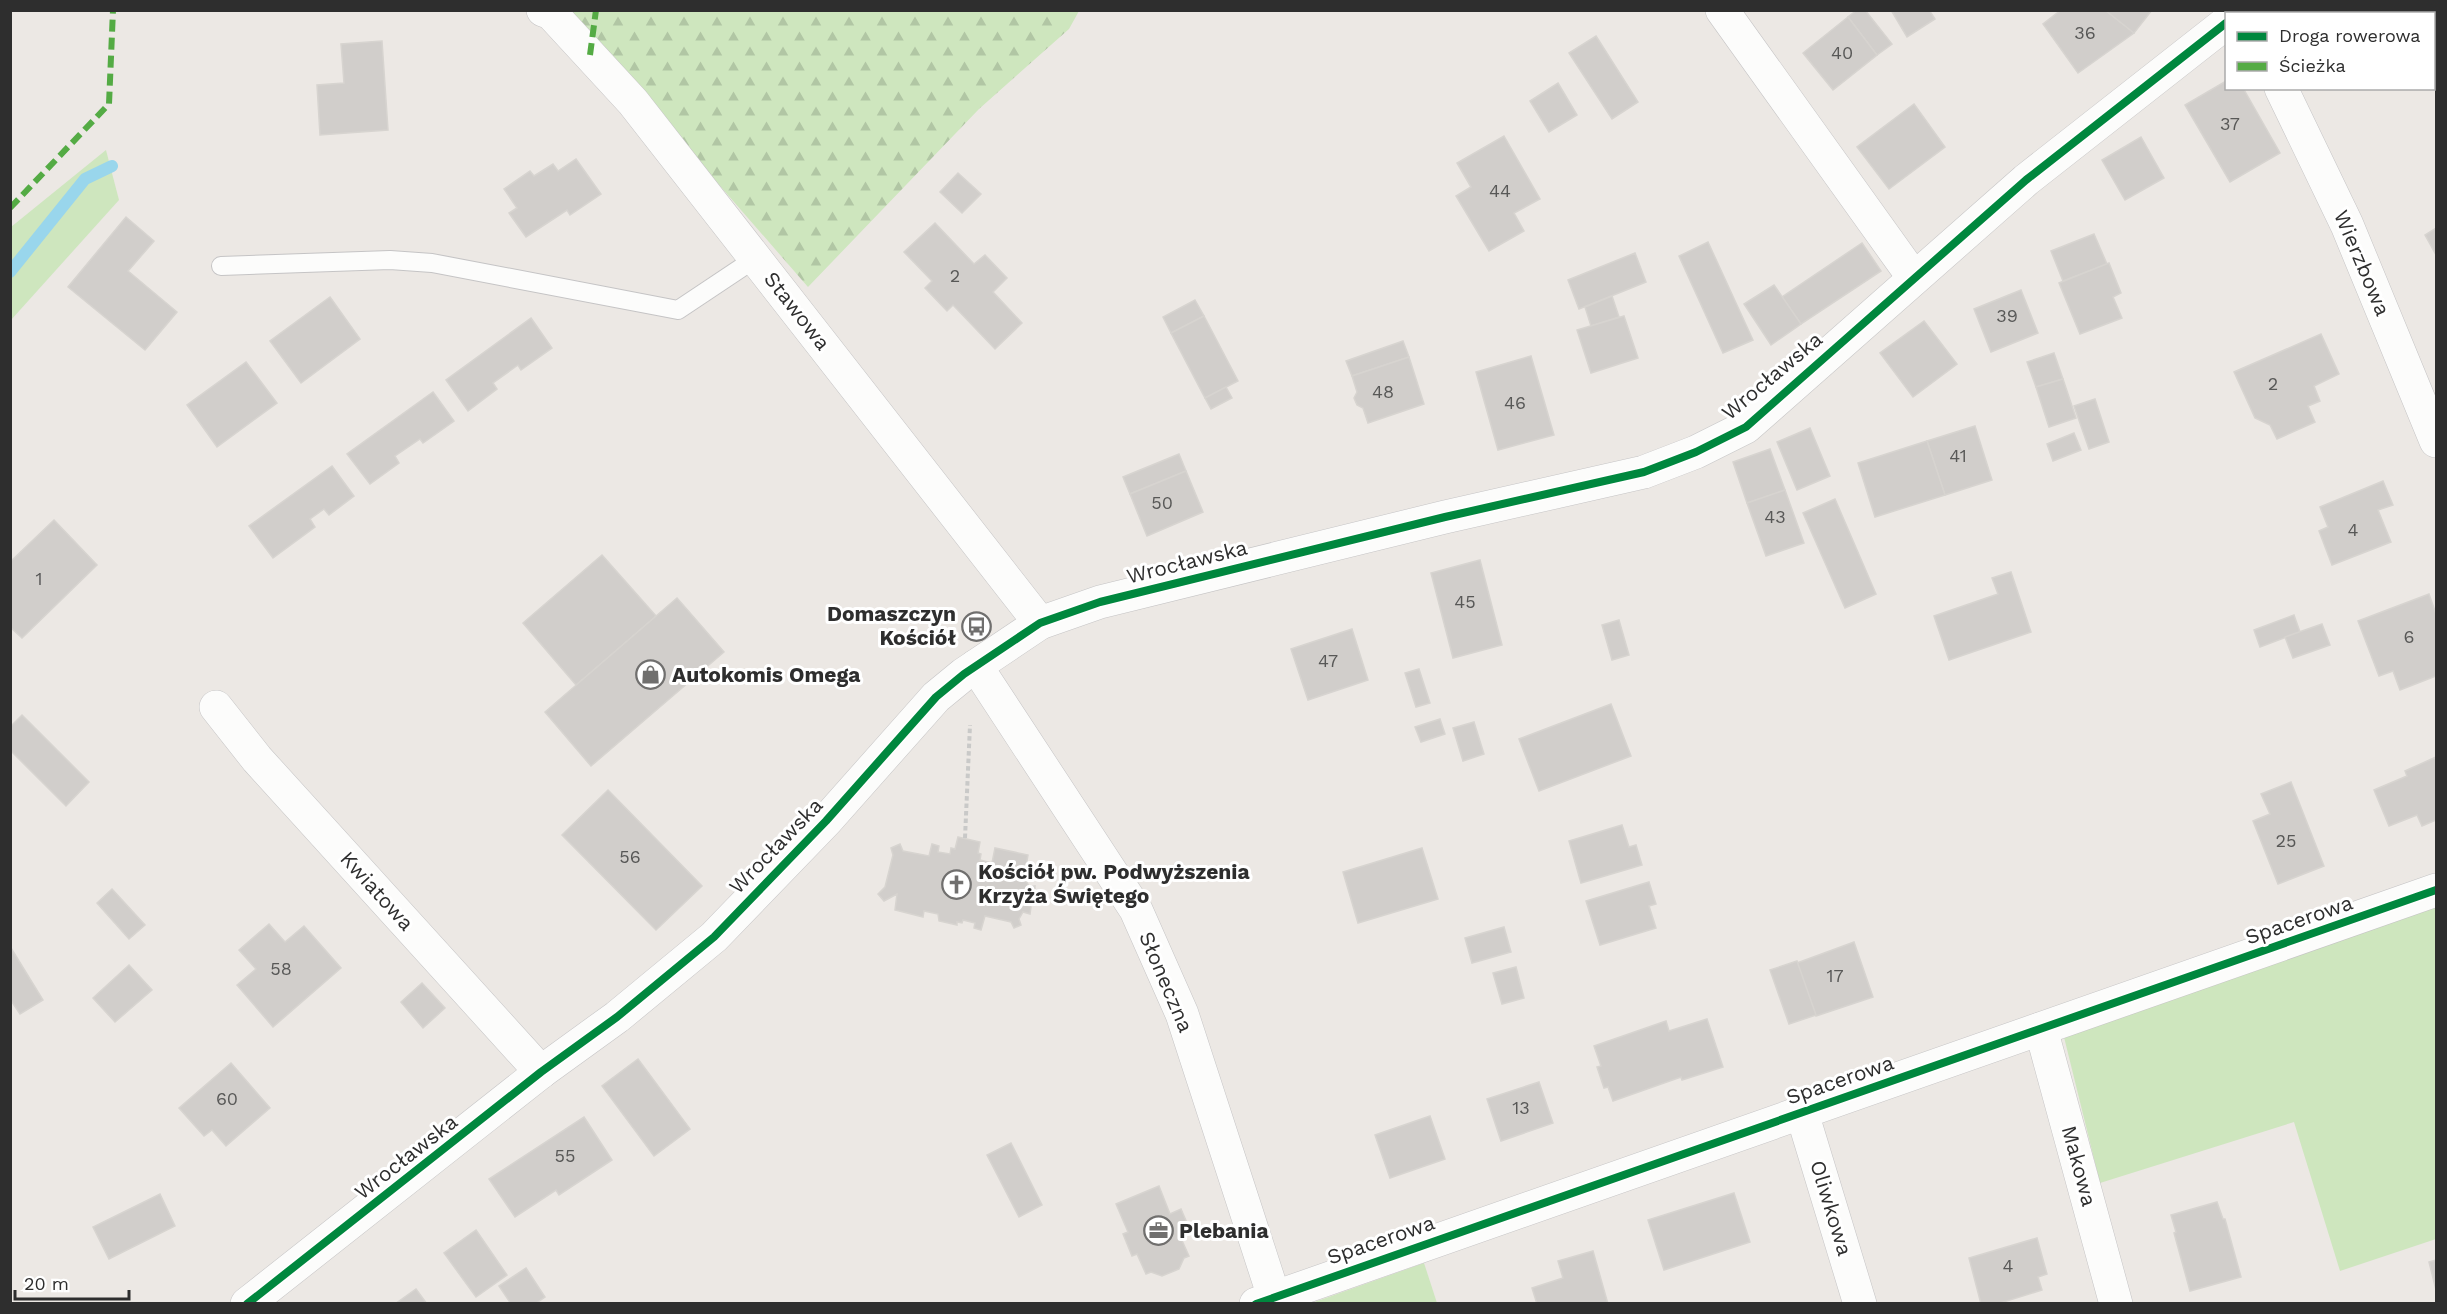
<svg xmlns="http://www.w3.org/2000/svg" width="2447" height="1314" font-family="'Work Sans',sans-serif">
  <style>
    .grass { fill: #cee6be }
    .forest { fill: url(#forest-firs) }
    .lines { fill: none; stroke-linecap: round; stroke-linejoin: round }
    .stream { stroke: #99d6ec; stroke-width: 12 }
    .building { fill: #d1cecb; stroke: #d7d4d0; stroke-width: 1.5 }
    .service-casing { stroke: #c5c4c5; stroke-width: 20 }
    .minor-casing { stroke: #c5c4c5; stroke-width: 34 }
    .path { stroke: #c9c9c8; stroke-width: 4; stroke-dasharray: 4.5 3; stroke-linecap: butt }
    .service { stroke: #fcfcfb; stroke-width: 18 }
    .minor { stroke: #fcfcfb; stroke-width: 33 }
    .quiet { stroke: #54ab44; stroke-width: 6; stroke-dasharray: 12 6; stroke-linecap: butt }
    .cycleway-casing { stroke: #fff; stroke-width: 11 }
    .cycleway { stroke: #00873e; stroke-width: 8 }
    .labels { text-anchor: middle; stroke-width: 6; stroke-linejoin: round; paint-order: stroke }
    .number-label { font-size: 18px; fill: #585857 }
    .street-label { font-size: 21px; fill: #2e2e2e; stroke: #fff }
    .poi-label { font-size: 21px; font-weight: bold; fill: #2e2e2e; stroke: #fff; text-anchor: start }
  </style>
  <defs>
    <pattern id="forest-firs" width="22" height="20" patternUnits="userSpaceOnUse" patternTransform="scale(1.5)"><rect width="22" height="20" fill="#cee6be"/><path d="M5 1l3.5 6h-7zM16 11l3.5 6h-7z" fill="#b1c6a4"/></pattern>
  </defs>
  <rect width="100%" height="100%" fill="#ece8e4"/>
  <g class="grass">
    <polygon points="106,150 119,200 11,320 11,227"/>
    <polygon points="2436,902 2436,1239 2340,1271 2294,1122 2100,1183 2063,1033"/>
    <polygon points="1424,1263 1437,1303 1309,1304"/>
  </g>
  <polygon class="forest" points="568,11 1079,11 1069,29 979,109 808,287"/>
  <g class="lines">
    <polyline class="stream" points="10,272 85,179 112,166"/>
  </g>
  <g class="building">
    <polygon points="1857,10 1865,10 1892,44 1877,55 1848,17"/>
    <polygon points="1891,10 1929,10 1935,19 1907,37"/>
    <polygon points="2061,10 2105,10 2134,33 2078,73 2043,24"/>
    <polygon points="2105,10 2152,10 2134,33"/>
    <polygon points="2375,10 2436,10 2436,32 2434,34 2434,14 2371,14"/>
    <polygon points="1848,17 1877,55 1833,90 1803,53"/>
    <polygon points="1596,36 1638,102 1612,119 1569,53"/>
    <polygon points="382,41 388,130 320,135 317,85 344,83 341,44"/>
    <polygon points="2226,81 2226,88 2243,88 2280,153 2230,182 2185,105"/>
    <polygon points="1558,83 1577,115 1549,132 1530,101"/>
    <polygon points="1914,104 1945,147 1889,189 1857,147"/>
    <polygon points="1504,136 1540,199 1514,213 1524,231 1489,251 1456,196 1471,187 1457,163"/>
    <polygon points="2141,137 2164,178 2125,200 2102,160"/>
    <polygon points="576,159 601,194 570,215 567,210 526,237 509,213 517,208 504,189 530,171 534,176 553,164 558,171"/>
    <polygon points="958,173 981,194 962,213 940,192"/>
    <polygon points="126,217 154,241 128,271 177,312 145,350 68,287"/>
    <polygon points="935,223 974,264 985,255 1007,278 993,292 1022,323 995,349 953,305 947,311 925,288 932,281 904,252"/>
    <polygon points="2436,228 2436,255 2425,235"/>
    <polygon points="2094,234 2107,264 2063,281 2051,251"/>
    <polygon points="1708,242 1753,340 1723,353 1679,256"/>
    <polygon points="1862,243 1881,271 1801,324 1782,297"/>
    <polygon points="1635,253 1646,282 1579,309 1568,280"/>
    <polygon points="2109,263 2121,293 2113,297 2122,318 2080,334 2059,283"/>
    <polygon points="1774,285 1801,324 1771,345 1744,304"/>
    <polygon points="2021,290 2038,333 1991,352 1974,309"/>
    <polygon points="1612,296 1619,317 1591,326 1585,307"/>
    <polygon points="330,297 360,339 301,383 270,341"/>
    <polygon points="1195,300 1204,316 1171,333 1163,317"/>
    <polygon points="1204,316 1238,381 1205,398 1171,333"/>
    <polygon points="1624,316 1638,358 1591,373 1577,330"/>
    <polygon points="531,318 552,348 521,370 518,365 493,383 497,389 468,411 446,380"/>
    <polygon points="1924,321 1957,364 1913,397 1880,353"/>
    <polygon points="2321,334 2339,374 2314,386 2320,401 2308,406 2315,422 2277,439 2270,425 2255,418 2234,372"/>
    <polygon points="1403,341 1409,357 1352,376 1346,361"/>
    <polygon points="2054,353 2063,379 2036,387 2027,362"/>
    <polygon points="1531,356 1554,435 1498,450 1476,372"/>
    <polygon points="1409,357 1424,404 1368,423 1363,408 1357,405 1354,398 1357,392 1352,376"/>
    <polygon points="246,362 277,403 217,447 187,405"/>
    <polygon points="2063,379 2076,418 2049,427 2036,387"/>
    <polygon points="1226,387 1232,398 1211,409 1205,398"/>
    <polygon points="433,392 454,421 423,443 420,439 395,456 399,463 370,484 347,454"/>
    <polygon points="2095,399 2109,442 2089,449 2074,406"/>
    <polygon points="1975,426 1992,480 1945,495 1927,441"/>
    <polygon points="1810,428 1830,476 1797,490 1777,442"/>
    <polygon points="2074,433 2081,450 2053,461 2047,444"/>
    <polygon points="1927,441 1945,495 1875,517 1858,463"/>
    <polygon points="1770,449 1785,490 1747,503 1733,462"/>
    <polygon points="1179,454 1186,471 1130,494 1123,477"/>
    <polygon points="332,466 354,496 329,515 324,509 310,519 315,527 273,558 249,526"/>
    <polygon points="1186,471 1203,512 1147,536 1130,494"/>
    <polygon points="2383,481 2393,505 2378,510 2391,542 2332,565 2319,531 2328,527 2320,507"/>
    <polygon points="1785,490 1804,543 1766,556 1747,503"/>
    <polygon points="1835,499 1876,594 1845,608 1803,513"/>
    <polygon points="54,520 97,565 22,638 10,627 10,562"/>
    <polygon points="602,555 656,616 576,685 523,623"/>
    <polygon points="1480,560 1502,645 1453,658 1431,573"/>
    <polygon points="2011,572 2031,632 1949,660 1934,616 1998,594 1992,578"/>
    <polygon points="2429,594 2436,614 2436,676 2400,690 2393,671 2379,676 2358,621"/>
    <polygon points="677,598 724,652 591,766 545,712"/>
    <polygon points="2294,615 2300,632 2260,647 2254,630"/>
    <polygon points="1619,620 1629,655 1612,660 1602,625"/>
    <polygon points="2322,624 2330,645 2293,658 2285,637"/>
    <polygon points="1352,629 1368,680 1308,700 1291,649"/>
    <polygon points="1419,669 1430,703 1416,707 1405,673"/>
    <polygon points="1611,704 1631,756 1539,791 1519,739"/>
    <polygon points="22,715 89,782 66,806 10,750 10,727"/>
    <polygon points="1440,719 1445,734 1421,742 1415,727"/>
    <polygon points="1474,722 1484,754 1463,761 1453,728"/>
    <polygon points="2436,757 2436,820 2422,826 2417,815 2389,826 2374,790 2407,776 2405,771"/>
    <polygon points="2291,782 2324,866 2278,884 2253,821 2270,814 2261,794"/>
    <polygon points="608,790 702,886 656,930 562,835"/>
    <polygon points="1622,825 1629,847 1636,845 1642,865 1581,883 1569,841"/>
    <polygon points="958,837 980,842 978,853 981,854 980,860 992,863 995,848 1028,855 1025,872 1030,872 1031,879 1027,882 1029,887 1035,886 1035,894 1028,896 1027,905 1031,907 1030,914 1023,912 1019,919 1021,925 1014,928 1011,922 985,916 981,930 974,928 975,923 963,920 962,923 957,922 957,925 939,921 938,914 924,911 923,917 895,910 897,894 884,901 878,894 885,887 893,855 891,848 900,844 903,851 929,856 932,844 939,846 938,852 950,854 951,848 955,849"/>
    <polygon points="1422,848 1438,899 1358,923 1343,872"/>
    <polygon points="1649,882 1656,904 1649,906 1656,928 1600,945 1586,901"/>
    <polygon points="112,889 145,925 129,939 97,903"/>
    <polygon points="269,924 285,942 304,926 341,968 273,1027 237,985 256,969 239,950"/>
    <polygon points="1504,927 1511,952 1472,963 1465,938"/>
    <polygon points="1854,942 1873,997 1816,1016 1797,963"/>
    <polygon points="11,948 43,1000 20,1014 10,999"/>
    <polygon points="1797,961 1816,1015 1789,1024 1770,970"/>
    <polygon points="129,965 152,990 115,1022 93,998"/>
    <polygon points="1516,967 1524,998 1502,1004 1493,973"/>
    <polygon points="422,983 445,1008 423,1028 401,1002"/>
    <polygon points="1707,1019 1723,1067 1682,1080 1681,1077 1613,1101 1608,1087 1604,1088 1597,1067 1601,1066 1594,1046 1666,1021 1669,1031"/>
    <polygon points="638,1059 690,1129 654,1156 602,1086"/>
    <polygon points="231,1063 270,1108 226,1146 212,1130 204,1136 179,1108"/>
    <polygon points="1539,1082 1553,1123 1501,1141 1487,1099"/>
    <polygon points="1430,1116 1445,1159 1390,1178 1375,1135"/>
    <polygon points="584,1117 612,1160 559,1195 556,1190 515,1217 489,1179"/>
    <polygon points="1011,1143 1042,1205 1019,1217 987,1155"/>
    <polygon points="1159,1186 1170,1214 1181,1209 1190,1230 1180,1236 1189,1256 1184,1258 1179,1269 1162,1276 1151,1272 1146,1274 1137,1254 1132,1256 1123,1234 1128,1232 1116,1204"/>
    <polygon points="1734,1193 1750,1242 1664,1270 1648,1220"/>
    <polygon points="160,1194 175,1226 109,1259 93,1227"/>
    <polygon points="2217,1202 2223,1219 2225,1219 2241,1277 2190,1291 2174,1233 2176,1232 2171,1215"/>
    <polygon points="476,1230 507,1275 476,1297 444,1253"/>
    <polygon points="2037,1238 2047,1274 2038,1277 2042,1290 1997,1304 1981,1304 1969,1258"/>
    <polygon points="1593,1251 1608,1304 1537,1304 1532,1288 1563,1278 1558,1261"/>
    <polygon points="2436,1260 2436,1290 2429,1262"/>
    <polygon points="526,1268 545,1297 535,1304 511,1304 499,1286"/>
    <polygon points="416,1289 427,1304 395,1304"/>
  </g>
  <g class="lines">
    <defs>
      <polyline id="service" points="221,266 390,260 432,263 678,310 756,258"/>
      <g id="minor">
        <polyline points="543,10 551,13 633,102 1040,623"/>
        <polyline points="1722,10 1914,278"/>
        <polyline points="2281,88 2347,225 2436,441"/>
        <polyline points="976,666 1136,910 1182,1014 1274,1297"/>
        <polyline points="216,707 257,759 541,1072"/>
        <polyline points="2041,1029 2116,1304"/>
        <polyline points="1802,1113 1860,1304"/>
        <polyline points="247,1304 541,1072 617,1017 714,937 826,821 936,697 964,674 1040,623 1100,602 1445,517 1644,472 1696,452 1746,427 2026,180 2226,23"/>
        <polyline points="1256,1304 2436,890"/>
      </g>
    </defs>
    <use href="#service" class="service-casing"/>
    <use href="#minor" class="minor-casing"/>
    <g class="path">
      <polyline points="2275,14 2278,10"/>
      <polyline points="965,838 970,725"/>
    </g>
    <use href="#service" class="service"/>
    <use href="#minor" class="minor"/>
    <g class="quiet">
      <polyline points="590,55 596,10"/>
      <polyline points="10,208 109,104 113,10"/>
    </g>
    <defs>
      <g id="cycleway">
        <polyline points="247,1304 541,1072 617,1017 714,937 826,821 936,697 964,674 1040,623 1100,602 1445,517 1644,472 1696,452 1746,427 2026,180 2226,23"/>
        <polyline points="1256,1304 2436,890"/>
      </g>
    </defs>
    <use href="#cycleway" class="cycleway-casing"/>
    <use href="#cycleway" class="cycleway"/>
  </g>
  <defs>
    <symbol id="bus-ring" viewBox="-11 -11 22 22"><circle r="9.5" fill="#fff" stroke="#706f6e" stroke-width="1.5"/><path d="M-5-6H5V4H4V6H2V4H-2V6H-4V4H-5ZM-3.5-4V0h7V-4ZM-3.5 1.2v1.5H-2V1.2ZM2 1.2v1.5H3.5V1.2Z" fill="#706f6e"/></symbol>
    <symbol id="shop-ring" viewBox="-11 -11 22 22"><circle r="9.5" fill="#fff" stroke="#706f6e" stroke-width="1.5"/><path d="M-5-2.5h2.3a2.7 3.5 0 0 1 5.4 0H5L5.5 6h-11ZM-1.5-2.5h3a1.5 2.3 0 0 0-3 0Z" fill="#706f6e"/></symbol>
    <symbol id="church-ring" viewBox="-11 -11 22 22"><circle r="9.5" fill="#fff" stroke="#706f6e" stroke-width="1.5"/><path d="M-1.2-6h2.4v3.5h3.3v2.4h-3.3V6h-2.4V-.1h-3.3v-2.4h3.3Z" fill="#706f6e"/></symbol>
    <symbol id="office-ring" viewBox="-11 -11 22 22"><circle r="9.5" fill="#fff" stroke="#706f6e" stroke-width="1.5"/><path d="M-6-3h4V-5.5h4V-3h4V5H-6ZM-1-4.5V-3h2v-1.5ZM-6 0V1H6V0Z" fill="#706f6e"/></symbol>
  </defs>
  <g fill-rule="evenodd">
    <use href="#bus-ring" x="960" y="610" width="33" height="33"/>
    <use href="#shop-ring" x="634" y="658" width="33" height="33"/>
    <use href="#church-ring" x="940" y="868" width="33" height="33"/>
    <use href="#office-ring" x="1142" y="1214" width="33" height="33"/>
  </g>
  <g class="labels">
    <g class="number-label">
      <text x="2085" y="39">36</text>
      <text x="1842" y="59">40</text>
      <text x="2230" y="130">37</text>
      <text x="1500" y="197">44</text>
      <text x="955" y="282">2</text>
      <text x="2007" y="322">39</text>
      <text x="2273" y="390">2</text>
      <text x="1383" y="398">48</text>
      <text x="1515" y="409">46</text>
      <text x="1958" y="462">41</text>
      <text x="1162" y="509">50</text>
      <text x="1775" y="523">43</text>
      <text x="2353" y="536">4</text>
      <text x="39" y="585">1</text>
      <text x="1465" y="608">45</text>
      <text x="2409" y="643">6</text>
      <text x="1328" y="667">47</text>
      <text x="2286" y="847">25</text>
      <text x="630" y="863">56</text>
      <text x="281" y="975">58</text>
      <text x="1835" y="982">17</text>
      <text x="227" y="1105">60</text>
      <text x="1521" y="1114">13</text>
      <text x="565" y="1162">55</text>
      <text x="2008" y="1272">4</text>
    </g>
    <g class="street-label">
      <text transform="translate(2362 263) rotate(67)" y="7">Wierzbowa</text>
      <text transform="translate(797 311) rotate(52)" y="7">Stawowa</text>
      <text transform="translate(1772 376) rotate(-40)" y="7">Wrocławska</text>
      <text transform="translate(1187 562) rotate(-14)" y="7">Wrocławska</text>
      <text transform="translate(776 846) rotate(-46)" y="7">Wrocławska</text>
      <text transform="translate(377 891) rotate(48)" y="7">Kwiatowa</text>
      <text transform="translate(2299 920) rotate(-19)" y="7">Spacerowa</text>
      <text transform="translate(1166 982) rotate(67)" y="7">Słoneczna</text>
      <text transform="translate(1840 1080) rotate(-19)" y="7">Spacerowa</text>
      <text transform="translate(406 1157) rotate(-38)" y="7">Wrocławska</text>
      <text transform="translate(2079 1166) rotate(75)" y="7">Makowa</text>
      <text transform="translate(1831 1208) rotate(73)" y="7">Oliwkowa</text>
      <text transform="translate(1381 1240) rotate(-19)" y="7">Spacerowa</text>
    </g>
    <g class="poi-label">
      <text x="956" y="621" text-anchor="end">Domaszczyn<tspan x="956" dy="24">Kościół</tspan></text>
      <text x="672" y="682">Autokomis Omega</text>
      <text x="978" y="879">Kościół pw. Podwyższenia<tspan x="978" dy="24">Krzyża Świętego</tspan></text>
      <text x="1179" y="1238">Plebania</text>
    </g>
  </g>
  <rect width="2447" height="1314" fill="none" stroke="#2e2e2e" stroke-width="24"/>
  <rect x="2225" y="12" width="210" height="78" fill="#ffffff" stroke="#ababab" stroke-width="1.5"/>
  <rect x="2237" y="32" width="30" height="9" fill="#00873e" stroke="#ababab" stroke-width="1.5"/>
  <text x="2279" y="42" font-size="18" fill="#2e2e2e">Droga rowerowa</text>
  <rect x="2237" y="62" width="30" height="9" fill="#54ab44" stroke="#ababab" stroke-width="1.5"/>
  <text x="2279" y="72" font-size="18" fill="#2e2e2e">Ścieżka</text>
  <path d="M15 1290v9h114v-9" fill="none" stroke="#2e2e2e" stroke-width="3"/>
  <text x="24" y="1290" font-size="18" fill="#2e2e2e" stroke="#ffffff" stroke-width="4.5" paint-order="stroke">20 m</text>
</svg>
